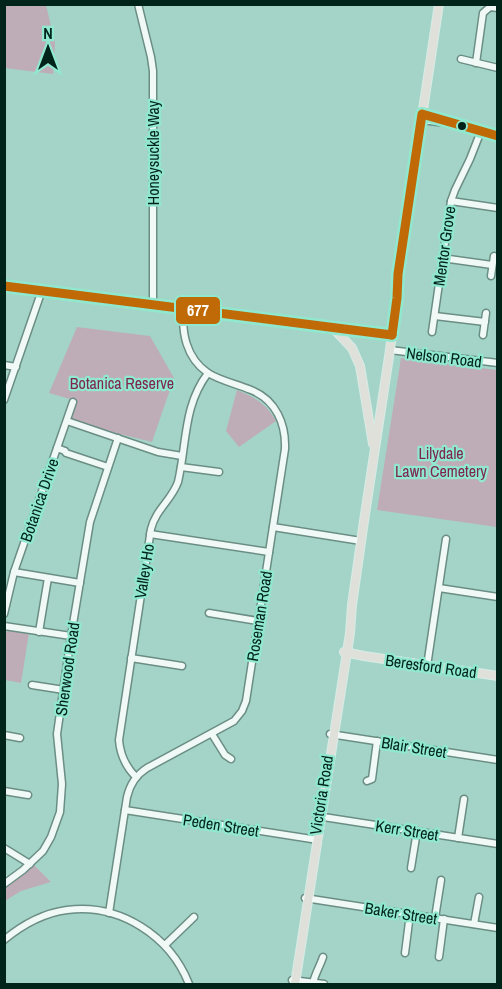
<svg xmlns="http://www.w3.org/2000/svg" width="502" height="989" font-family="'Archivo Narrow',sans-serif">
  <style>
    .green { fill: #beadb6 }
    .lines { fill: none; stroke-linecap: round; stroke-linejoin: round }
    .minor-casing { stroke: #6b8e84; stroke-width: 9 }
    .major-casing { stroke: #d6ece6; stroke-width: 10 }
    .minor { stroke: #f1f9f7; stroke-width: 6 }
    .major { stroke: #dfe0da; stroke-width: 8 }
    .bus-1-casing { stroke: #90e8cf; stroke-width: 14 }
    .bus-1 { stroke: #bf6a06; stroke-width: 9 }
    .bus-dot { fill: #00231a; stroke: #90e8cf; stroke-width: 2 }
    .labels { text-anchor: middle; stroke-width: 4.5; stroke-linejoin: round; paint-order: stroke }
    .street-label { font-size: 16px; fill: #00231a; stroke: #90e8cf }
    .park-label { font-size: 16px; fill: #7d2651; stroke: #90e8cf }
    .line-badge { stroke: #90e8cf; stroke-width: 2 }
    .badge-label { font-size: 16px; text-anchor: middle; font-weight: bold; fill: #fff }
  </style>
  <rect width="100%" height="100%" fill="#a4d4c7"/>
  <g class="green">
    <polygon points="5,4 46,5 55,43 53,74 5,68"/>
    <polygon points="77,327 150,336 174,378 152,442 71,422 77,401 49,393"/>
    <polygon points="401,358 497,370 497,527 377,510"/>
    <path d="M237 390C254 397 267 404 276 421L239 447 226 431Z"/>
    <polygon points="11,629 29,633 21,683 5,680 4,637 6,632"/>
    <polygon points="34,865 51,882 21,891 5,901 5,888"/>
  </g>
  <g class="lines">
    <defs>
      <g id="minor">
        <polyline points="138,4 151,57 153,71 153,304"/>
        <polyline points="461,59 498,68"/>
        <polyline points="476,63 483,13 490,7 498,8"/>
        <polyline points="422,114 435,116 444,120"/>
        <polyline points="421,120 463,125 498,136"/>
        <polyline points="451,201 498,208"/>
        <polyline points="442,258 492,265"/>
        <polyline points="491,276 494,256"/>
        <polyline points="435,316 485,322"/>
        <polyline points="432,332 451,201 455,190 470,159 481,131"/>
        <polyline points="483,335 486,313"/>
        <polyline points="390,350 498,363"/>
        <polyline points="4,365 16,367"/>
        <polyline points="4,400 42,290"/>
        <polyline points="67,421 158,452 182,456"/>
        <polyline points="57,448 65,451 66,453 108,467"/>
        <polyline points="181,467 219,472"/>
        <polyline points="273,527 361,541"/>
        <polyline points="150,534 269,552"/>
        <polyline points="14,572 80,583"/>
        <polyline points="439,588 498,597"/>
        <polyline points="209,613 258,621"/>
        <polyline points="4,614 14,572 73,402"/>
        <polyline points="4,626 71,636"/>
        <polyline points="39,632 48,578"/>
        <polyline points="131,658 182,666"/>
        <polyline points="427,666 446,539"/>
        <polyline points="32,685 64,690"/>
        <polyline points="212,734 225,755 231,759"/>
        <polyline points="330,734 498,760"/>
        <polyline points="4,735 20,738"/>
        <path d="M136 777C126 767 120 753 119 740L151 529C156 509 171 501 178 482 187 443 183 406 208 373"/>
        <polyline points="367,781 372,779 377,741"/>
        <polyline points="4,791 28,795"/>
        <polyline points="125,810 318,840"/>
        <polyline points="317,816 498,844"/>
        <polyline points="458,838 464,799"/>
        <polyline points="4,848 30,864"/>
        <polyline points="411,868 417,831"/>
        <polyline points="4,884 23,870 43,851 51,837 60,812 62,784 57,734 71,636 90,522 118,438"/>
        <polyline points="305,898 498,928"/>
        <path d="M109 913 127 797C130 784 136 775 147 768L234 721 242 711 246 701 285 449C286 424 276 400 251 390 237 384 221 381 208 373 186 358 181 332 184 307"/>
        <polyline points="435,918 441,880"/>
        <polyline points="474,924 479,897"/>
        <path d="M4 940C22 925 44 913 67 910 120 903 170 936 189 984"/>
        <polyline points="165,945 194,917"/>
        <polyline points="405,953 410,914"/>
        <polyline points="439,957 444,919"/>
        <polyline points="292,980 324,984"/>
        <path d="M313 983C315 974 320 966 323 957"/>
      </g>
      <g id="major">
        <polyline points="4,286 392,335"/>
        <polyline points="333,328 352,348 360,366 373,444"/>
        <polyline points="344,652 364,656 498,676"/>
        <polyline points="295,984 350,633 352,605 364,521 390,350 403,242 439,4"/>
      </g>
    </defs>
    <use href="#minor" class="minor-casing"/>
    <use href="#major" class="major-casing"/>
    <use href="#minor" class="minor"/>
    <use href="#major" class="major"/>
    <defs>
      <g id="bus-1">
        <polyline points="4,286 392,335"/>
        <polyline points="392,335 397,298 398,274 422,114 498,136"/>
      </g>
    </defs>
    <use href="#bus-1" class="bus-1-casing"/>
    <use href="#bus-1" class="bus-1"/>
  </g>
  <circle class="bus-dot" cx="462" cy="126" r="5"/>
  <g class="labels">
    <g class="street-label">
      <text transform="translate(153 153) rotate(-90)" y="6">Honeysuckle Way</text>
      <text transform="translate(444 246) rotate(-82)" y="6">Mentor Grove</text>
      <text transform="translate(444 357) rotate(7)" y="6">Nelson Road</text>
      <text transform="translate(39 500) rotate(-71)" y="6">Botanica Drive</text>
      <text transform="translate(144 571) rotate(-81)" y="6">Valley Ho</text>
      <text transform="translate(259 616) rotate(-81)" y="6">Roseman Road</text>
      <text transform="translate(431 666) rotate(8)" y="6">Beresford Road</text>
      <text transform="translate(67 669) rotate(-82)" y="6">Sherwood Road</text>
      <text transform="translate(414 747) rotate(9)" y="6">Blair Street</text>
      <text transform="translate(321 795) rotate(-81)" y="6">Victoria Road</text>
      <text transform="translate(221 825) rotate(9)" y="6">Peden Street</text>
      <text transform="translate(407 830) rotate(9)" y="6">Kerr Street</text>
      <text transform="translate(401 913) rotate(9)" y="6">Baker Street</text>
    </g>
    <g class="park-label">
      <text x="122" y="389">Botanica Reserve</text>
      <text x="441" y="459">Lilydale<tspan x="441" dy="18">Lawn Cemetery</tspan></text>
    </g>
  </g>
  <rect class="line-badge" x="175" y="296" width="46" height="29" rx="6" fill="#bf6a06"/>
  <g class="badge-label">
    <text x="198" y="316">677</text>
  </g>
  <rect width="502" height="989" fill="none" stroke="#00231a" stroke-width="12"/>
  <g transform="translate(48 48)" stroke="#90e8cf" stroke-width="4.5" paint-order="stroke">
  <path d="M0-4.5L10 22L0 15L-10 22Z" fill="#00231a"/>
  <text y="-9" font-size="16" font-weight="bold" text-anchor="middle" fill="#00231a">N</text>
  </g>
</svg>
